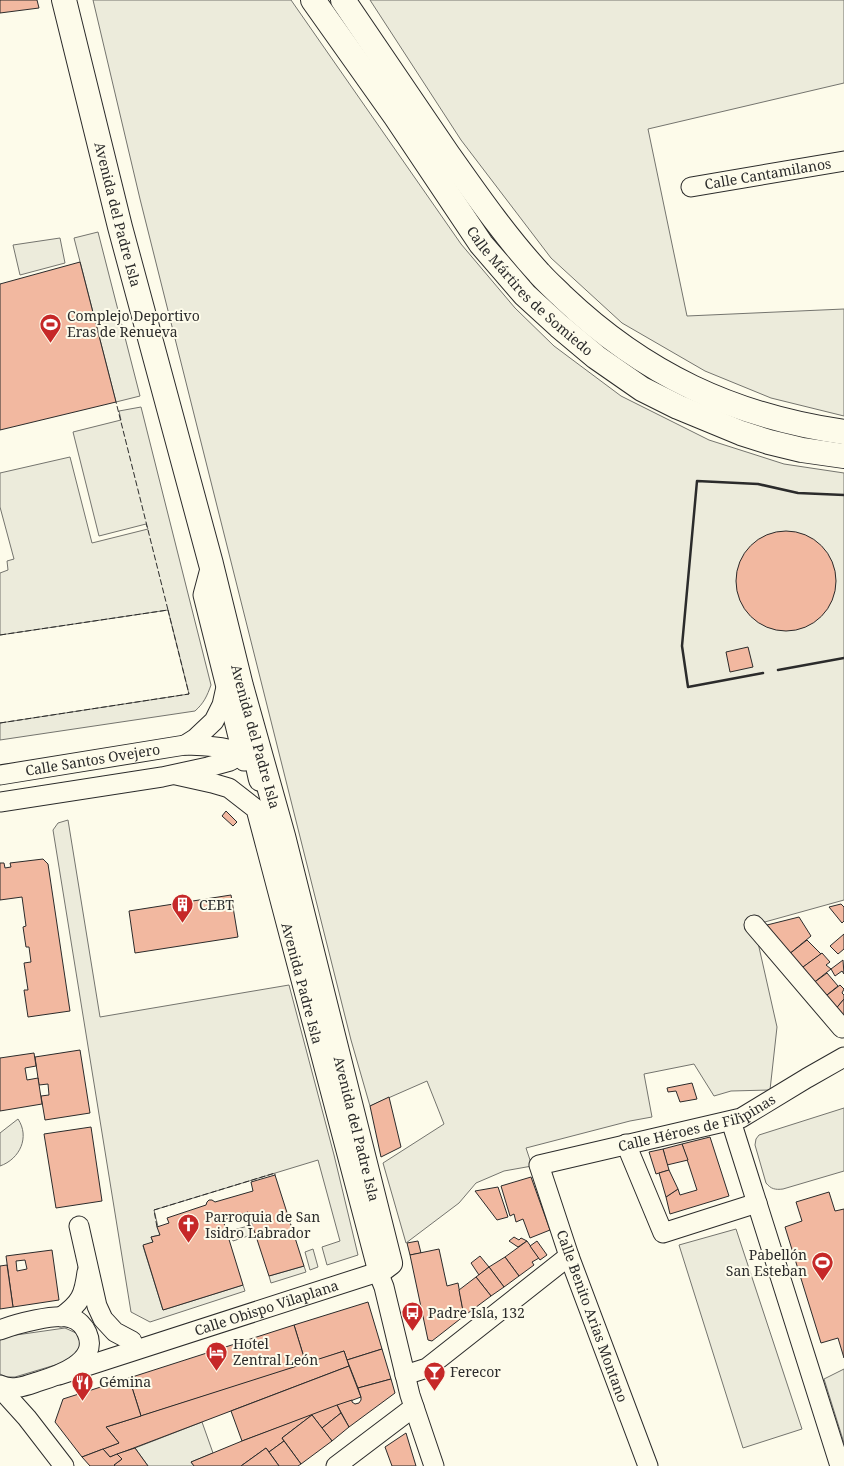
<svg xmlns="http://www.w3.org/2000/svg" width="844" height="1466" font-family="'Noto Serif',serif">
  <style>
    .green { fill: #ecebdb; stroke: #74746e }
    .building { fill: #f2b8a0; stroke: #2b2b2b; fill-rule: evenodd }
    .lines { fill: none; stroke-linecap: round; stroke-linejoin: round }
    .minor-casing { stroke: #2b2b2b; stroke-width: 21 }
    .major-casing { stroke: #2b2b2b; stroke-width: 26 }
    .minor { stroke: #fdfbea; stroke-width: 19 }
    .major { stroke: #fdfbea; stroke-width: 24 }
    .fence { stroke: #2b2b2b; stroke-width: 1; stroke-dasharray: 6 2.5; stroke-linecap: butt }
    .wall { stroke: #2b2b2b; stroke-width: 2.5 }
    .labels { text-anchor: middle; stroke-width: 4; stroke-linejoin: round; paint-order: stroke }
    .street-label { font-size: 14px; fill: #2b2b2b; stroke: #fdfbea }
    .poi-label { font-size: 14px; fill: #2b2b2b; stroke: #fdfbea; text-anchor: start }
  </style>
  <rect width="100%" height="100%" fill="#fdfbea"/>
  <g class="green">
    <polygon points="93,0 291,0 461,244 515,308 554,346 621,396 709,440 784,464 844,473 844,900 754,925 777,1027 770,1090 731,1091 714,1096 694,1064 644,1074 652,1117 630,1121 526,1148 532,1166 504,1171 476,1183 459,1203 406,1243 383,1163 444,1124 427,1081 370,1106 351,1040 140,199"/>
    <polygon points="370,0 844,0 844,83 648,129 687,316 844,309 844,416 771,398 705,371 622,323 551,258 461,140"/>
    <polygon points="98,232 140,396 116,402 74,238"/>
    <polygon points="60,238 65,263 20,275 13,245"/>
    <path d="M141 407 211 685C207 696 204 703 195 711L0 740V723L189 694 168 610 0 635V573L8 570 7 561 14 559 0 507V473L70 457 92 543 148 529 146 524 99 536 73 432 121 420 119 411Z"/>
    <polygon points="68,820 100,1017 289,985 334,1155 358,1255 327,1265 322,1247 340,1241 318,1160 154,1210 160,1235 151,1237 153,1242 143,1246 163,1310 243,1285 245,1291 150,1322 131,1312 53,830 58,823"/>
    <path d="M844 1108V1171L783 1189C775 1190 771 1189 766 1183L755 1145 756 1139 759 1135Z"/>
    <path d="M18 1119C30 1137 20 1159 0 1166V1133Z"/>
    <polygon points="248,1226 251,1235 233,1241 230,1231"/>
    <polygon points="736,1229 802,1429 743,1448 679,1245"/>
    <polygon points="313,1249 318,1267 310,1270 305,1252"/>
    <polygon points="304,1266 306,1272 271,1283 269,1276"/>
    <polygon points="65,1328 76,1333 82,1344 72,1360 15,1377 6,1377 0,1374 0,1340 9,1336"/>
    <polygon points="844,1369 844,1443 824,1379"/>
    <polygon points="202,1422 213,1453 191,1462 194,1466 148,1466 135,1448"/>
  </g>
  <g class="building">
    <polygon points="0,0 37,0 39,8 0,13"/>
    <polygon points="80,262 116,402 0,430 0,284"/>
    <circle cx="786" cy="581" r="50"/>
    <polygon points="748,647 753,667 730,672 726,652"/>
    <polygon points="226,811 237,822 233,826 222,816"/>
    <polygon points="43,859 48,864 70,1011 28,1017 24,990 28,990 24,963 31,962 29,947 26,947 23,927 26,926 22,897 0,900 0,863 4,863 5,868 11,867 10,863"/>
    <polygon points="231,895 238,937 135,953 129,911"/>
    <polygon points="841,904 844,907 844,921 842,923 829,907"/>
    <polygon points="799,917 811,936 788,955 763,926"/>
    <polygon points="844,934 844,949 838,954 830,946"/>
    <polygon points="807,940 821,954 799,970 788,955"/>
    <polygon points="822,953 830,962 826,965 831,969 812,984 799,970"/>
    <polygon points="843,960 844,974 842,971 835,976 831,969"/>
    <polygon points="827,973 838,986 822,999 812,984"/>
    <polygon points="840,985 844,989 842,993 844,995 844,999 834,1011 822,999"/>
    <polygon points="844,999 844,1019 834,1011"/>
    <polygon points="80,1050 90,1113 45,1120 41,1096 49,1095 48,1084 39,1085 35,1057"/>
    <polygon points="34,1053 36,1066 25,1068 27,1080 38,1078 42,1104 0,1111 0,1058"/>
    <polygon points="692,1083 697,1099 680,1102 676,1091 668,1092 667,1088"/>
    <polygon points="389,1097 401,1147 381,1157 370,1106"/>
    <polygon points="91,1127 102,1201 56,1208 44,1134"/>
    <polygon points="710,1137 729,1196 670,1214 666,1197 678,1189 680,1195 697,1190 682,1144"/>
    <polygon points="682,1144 688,1160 667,1165 663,1149"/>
    <polygon points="663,1149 669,1170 656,1174 649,1152"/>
    <polygon points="669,1170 678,1189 666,1197 659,1173"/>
    <polygon points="275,1175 304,1266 269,1276 248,1212 223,1220 243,1285 163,1310 143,1245 153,1242 151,1237 160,1235 157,1227 169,1223 167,1218 206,1205 207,1202 209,1200 212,1200 215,1202 253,1191 251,1182"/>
    <polygon points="531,1177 550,1230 530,1238 523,1219 516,1222 514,1214 510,1216 501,1186"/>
    <polygon points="498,1187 508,1217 497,1220 475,1191"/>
    <polygon points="829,1192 835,1211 844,1209 844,1358 838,1338 821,1343 785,1227 802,1221 796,1202"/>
    <polygon points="514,1237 519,1240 521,1238 527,1241 518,1247 509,1241"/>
    <polygon points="418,1241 421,1253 410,1255 407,1243"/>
    <polygon points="527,1241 539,1258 532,1262 534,1265 519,1276 505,1257"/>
    <polygon points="537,1241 547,1255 540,1260 530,1246"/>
    <polygon points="439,1249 447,1286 458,1283 464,1316 432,1341 428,1340 410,1255"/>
    <path d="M52 1250 59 1300 13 1307 6 1256ZM25 1260 27 1269 17 1271 16 1261Z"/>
    <polygon points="480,1256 489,1267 479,1275 471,1263"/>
    <polygon points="505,1257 519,1276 504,1287 489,1267"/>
    <polygon points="7,1265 13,1307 0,1309 0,1266"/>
    <polygon points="489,1267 504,1287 491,1296 476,1277"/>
    <polygon points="476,1277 491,1296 464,1316 459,1290"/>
    <polygon points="368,1302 382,1349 347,1360 344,1351 306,1364 294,1325"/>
    <polygon points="294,1325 306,1364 141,1416 129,1378"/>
    <polygon points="382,1349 391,1379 358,1388 347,1360"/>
    <polygon points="344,1351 349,1366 110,1457 103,1449 119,1443 106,1427"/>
    <polygon points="349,1366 361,1397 242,1441 231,1411"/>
    <polygon points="129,1378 141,1416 106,1427 119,1443 82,1457 55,1422 63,1399"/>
    <polygon points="391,1379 395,1393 349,1427 337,1405 352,1400 352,1402 355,1404 359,1403 361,1400 361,1397 358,1388"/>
    <polygon points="337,1405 341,1413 322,1428 312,1415 282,1438 284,1441 269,1452 266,1448 241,1466 194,1466 191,1462 242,1441"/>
    <polygon points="341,1413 349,1427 332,1441 322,1428"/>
    <polygon points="312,1415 332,1441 301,1464 282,1438"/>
    <polygon points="406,1433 416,1466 392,1466 385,1447"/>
    <polygon points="284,1441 301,1464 298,1466 279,1466 269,1452"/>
    <polygon points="135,1448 148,1466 115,1466 114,1465 122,1459 117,1454"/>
    <polygon points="266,1448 279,1466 241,1466"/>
    <polygon points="103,1449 110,1457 117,1454 122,1459 114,1465 115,1466 90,1466 82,1457"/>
  </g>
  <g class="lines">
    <defs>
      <g id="minor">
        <path id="s1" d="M691 187 844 161"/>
        <polyline points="226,688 244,761"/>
        <polyline points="185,745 196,738 214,721 222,705 226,687 203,595 211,565"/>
        <path id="s2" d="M0 775 185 745C204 746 245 745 255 766 257 770 257 776 259 781"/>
        <path id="s3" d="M176 775 212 783 229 788 256 809 378 1272 384 1287 410 1395 434 1466"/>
        <polyline points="0,802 162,777 208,767 230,761 242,754 245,749"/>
        <polyline points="754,925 842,1028 844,1026"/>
        <polyline points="731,1121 840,1466"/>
        <polyline points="626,1144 663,1233 757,1203"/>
        <polyline points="79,1226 97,1306 103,1319 115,1332 132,1341"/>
        <path d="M61 1317C81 1303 84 1295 87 1272"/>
        <path d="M0 1330C15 1324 56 1313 71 1318 78 1320 84 1326 87 1333 100 1362 57 1376 37 1382 25 1386 12 1391 0 1385"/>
        <path id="s4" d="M59 1375 378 1272"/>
        <polyline points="405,1375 427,1368 569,1256"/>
        <polyline points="0,1388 27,1418 64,1466"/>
        <polyline points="336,1466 414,1407"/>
        <path id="s5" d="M648 1466 569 1256 539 1165 741 1118 807 1078 844 1057"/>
      </g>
      <g id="major">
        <path id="s6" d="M64 0 120 227 211 564 241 686 283 836 390 1263 378 1272"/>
        <path id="s7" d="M313 0 396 117 481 244 525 295 559 326 596 357 642 389 678 407 741 433 769 442 802 450 844 456"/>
        <path d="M343 0C378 51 412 102 447 153 476 194 505 236 539 273 546 281 555 289 563 297 644 374 733 416 844 432"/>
      </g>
    </defs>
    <use href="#minor" class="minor-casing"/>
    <use href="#major" class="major-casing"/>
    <use href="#minor" class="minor"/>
    <use href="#major" class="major"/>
    <g class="fence">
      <polyline points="0,635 168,610 116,402"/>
      <polyline points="0,723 189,694 168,610"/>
      <polyline points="157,1227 154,1210 275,1173 275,1175"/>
    </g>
    <g class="wall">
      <polyline points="778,670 844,658"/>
      <polyline points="763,673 688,687 682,646 697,481 758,484 798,493 844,495"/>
    </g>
  </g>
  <defs>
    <symbol id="stadium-pin" viewBox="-11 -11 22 30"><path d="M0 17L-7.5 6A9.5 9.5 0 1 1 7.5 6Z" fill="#c62828" stroke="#fdfbea"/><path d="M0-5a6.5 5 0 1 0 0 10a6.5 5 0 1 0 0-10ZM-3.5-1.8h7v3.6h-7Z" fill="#fff"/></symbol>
    <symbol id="building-pin" viewBox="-11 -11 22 30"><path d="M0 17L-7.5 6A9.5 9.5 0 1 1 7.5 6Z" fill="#c62828" stroke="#fdfbea"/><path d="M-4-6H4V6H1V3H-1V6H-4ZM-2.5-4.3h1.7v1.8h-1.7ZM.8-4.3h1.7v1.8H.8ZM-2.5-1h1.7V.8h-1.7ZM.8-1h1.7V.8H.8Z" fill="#fff"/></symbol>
    <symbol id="church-pin" viewBox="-11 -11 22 30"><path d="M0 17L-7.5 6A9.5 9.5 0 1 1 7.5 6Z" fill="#c62828" stroke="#fdfbea"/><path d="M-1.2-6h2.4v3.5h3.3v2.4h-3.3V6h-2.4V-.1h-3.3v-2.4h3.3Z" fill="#fff"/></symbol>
    <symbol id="bus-pin" viewBox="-11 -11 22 30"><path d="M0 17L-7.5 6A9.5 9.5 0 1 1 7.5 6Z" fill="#c62828" stroke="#fdfbea"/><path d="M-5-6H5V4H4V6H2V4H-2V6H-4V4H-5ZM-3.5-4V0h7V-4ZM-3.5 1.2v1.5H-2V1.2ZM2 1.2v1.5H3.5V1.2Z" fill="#fff"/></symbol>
    <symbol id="hotel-pin" viewBox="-11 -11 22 30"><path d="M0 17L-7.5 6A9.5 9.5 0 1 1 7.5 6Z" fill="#c62828" stroke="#fdfbea"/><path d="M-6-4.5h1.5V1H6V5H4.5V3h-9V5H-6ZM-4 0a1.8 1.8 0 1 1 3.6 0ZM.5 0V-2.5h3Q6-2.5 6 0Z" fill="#fff"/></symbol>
    <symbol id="bar-pin" viewBox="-11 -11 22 30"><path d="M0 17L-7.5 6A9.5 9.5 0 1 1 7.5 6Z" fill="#c62828" stroke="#fdfbea"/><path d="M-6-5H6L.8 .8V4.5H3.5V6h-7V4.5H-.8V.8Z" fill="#fff"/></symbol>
    <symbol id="restaurant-pin" viewBox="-11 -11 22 30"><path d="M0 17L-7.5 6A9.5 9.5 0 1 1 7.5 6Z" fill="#c62828" stroke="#fdfbea"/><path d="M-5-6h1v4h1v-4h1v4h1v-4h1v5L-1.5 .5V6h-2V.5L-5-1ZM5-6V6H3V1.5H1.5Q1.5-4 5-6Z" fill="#fff"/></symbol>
  </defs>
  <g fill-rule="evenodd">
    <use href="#stadium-pin" x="38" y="312" width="25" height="34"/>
    <use href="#building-pin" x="170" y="892" width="25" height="34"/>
    <use href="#church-pin" x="176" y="1212" width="25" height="34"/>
    <use href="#stadium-pin" x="810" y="1250" width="25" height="34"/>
    <use href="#bus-pin" x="400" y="1300" width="25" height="34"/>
    <use href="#hotel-pin" x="204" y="1340" width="25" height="34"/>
    <use href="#bar-pin" x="422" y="1360" width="25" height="34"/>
    <use href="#restaurant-pin" x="70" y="1370" width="25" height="34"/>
  </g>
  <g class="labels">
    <g class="street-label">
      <text dy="5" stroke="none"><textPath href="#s1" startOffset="78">Calle Cantamilanos</textPath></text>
      <text dy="5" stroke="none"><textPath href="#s6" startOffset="221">Avenida del Padre Isla</textPath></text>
      <text dy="5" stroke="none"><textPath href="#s7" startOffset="364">Calle Mártires de Somiedo</textPath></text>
      <text dy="5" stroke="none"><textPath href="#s6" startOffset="761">Avenida del Padre Isla</textPath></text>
      <text dy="5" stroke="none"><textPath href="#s2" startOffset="94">Calle Santos Ovejero</textPath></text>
      <text dy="5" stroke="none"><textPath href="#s3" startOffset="269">Avenida Padre Isla</textPath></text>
      <text dy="5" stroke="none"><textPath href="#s5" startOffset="484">Calle Héroes de Filipinas</textPath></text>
      <text dy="5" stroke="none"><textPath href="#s6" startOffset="1166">Avenida del Padre Isla</textPath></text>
      <text dy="5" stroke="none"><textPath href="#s4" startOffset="218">Calle Obispo Vilaplana</textPath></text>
      <text transform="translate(592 1316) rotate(70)" y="5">Calle Benito Arias Montano</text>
    </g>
    <g class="poi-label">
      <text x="67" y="321">Complejo Deportivo<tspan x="67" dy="16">Eras de Renueva</tspan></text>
      <text x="199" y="910">CEBT</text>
      <text x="205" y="1222">Parroquia de San<tspan x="205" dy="16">Isidro Labrador</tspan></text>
      <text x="807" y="1260" text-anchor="end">Pabellón<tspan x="807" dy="16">San Esteban</tspan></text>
      <text x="428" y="1318">Padre Isla, 132</text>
      <text x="233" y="1349">Hotel<tspan x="233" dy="16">Zentral León</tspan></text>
      <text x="450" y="1377">Ferecor</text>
      <text x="99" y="1387">Gémina</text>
    </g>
  </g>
</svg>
